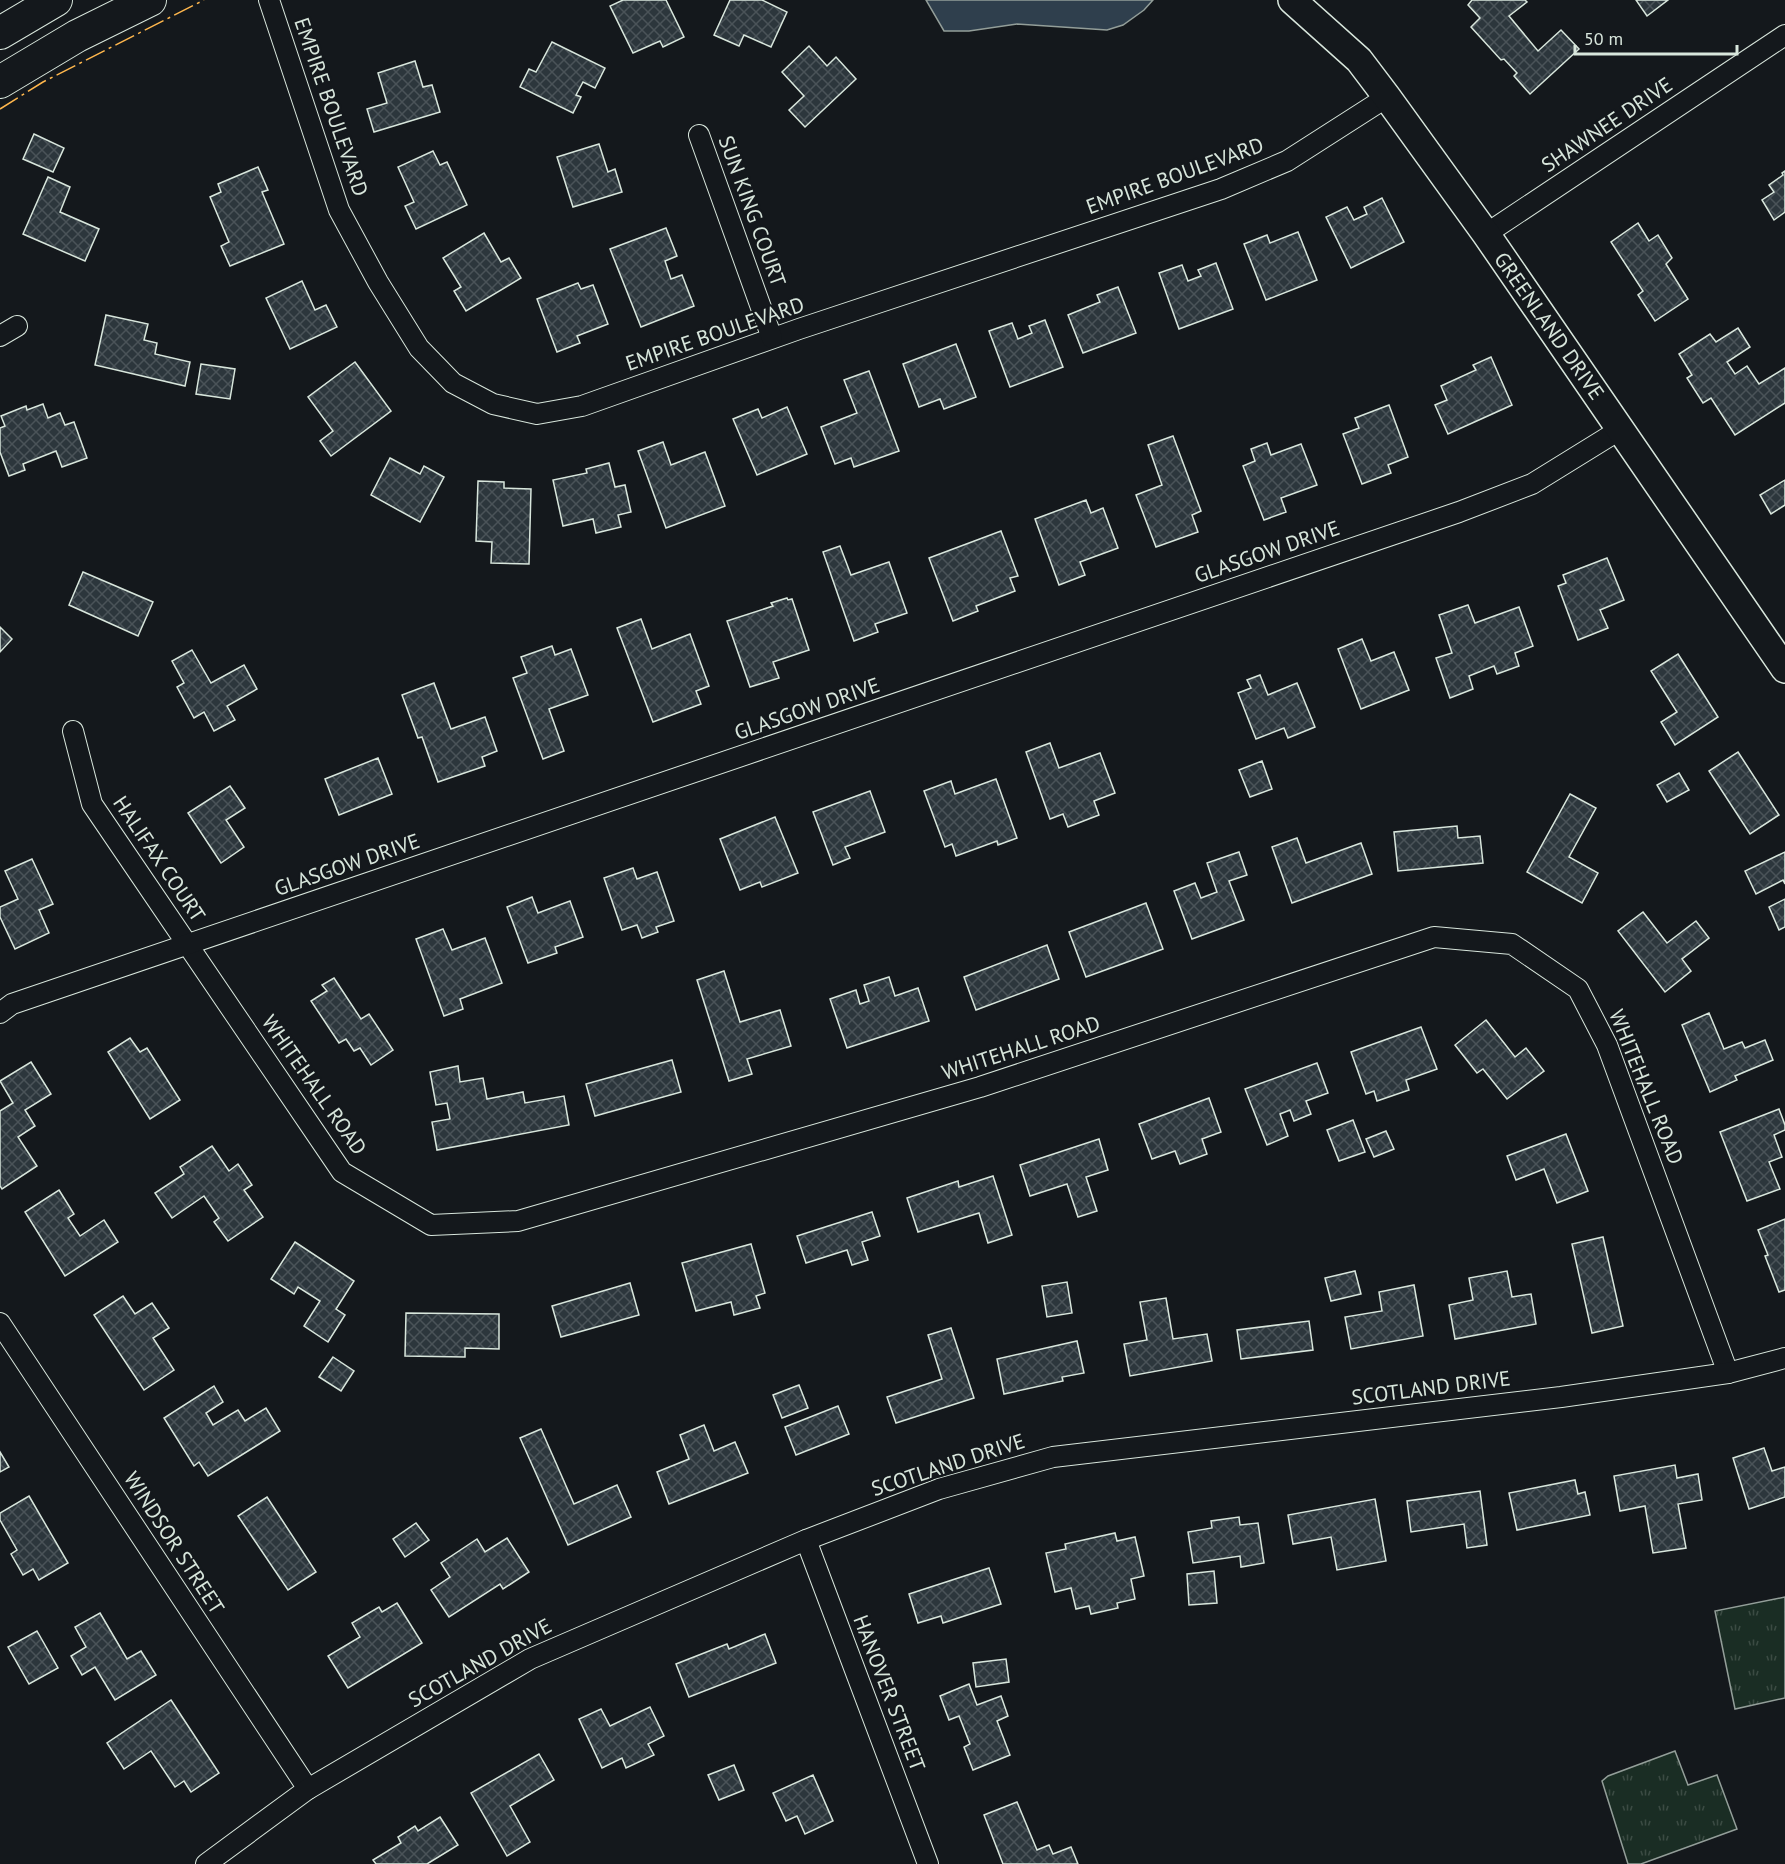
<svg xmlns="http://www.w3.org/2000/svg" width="1785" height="1864" font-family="'PT Sans',sans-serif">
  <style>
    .park { fill: url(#park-tufts); stroke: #939e99; stroke-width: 1.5 }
    .water { fill: #2f3f4d; stroke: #939e99; stroke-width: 1.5 }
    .building { fill: url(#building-cross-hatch); stroke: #d8e6dc; stroke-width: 1.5 }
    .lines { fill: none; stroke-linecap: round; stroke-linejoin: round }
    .street-casing { stroke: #d8e6dc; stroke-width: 22 }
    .secondary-casing { stroke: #d8e6dc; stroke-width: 30 }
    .primary-casing { stroke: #d8e6dc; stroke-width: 34 }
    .street { stroke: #14181c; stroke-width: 20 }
    .secondary { stroke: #14181c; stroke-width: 27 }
    .primary { stroke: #14181c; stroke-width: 32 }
    .power { stroke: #ffb74d; stroke-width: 1.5; stroke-dasharray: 21 4.5 3 4.5; stroke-linecap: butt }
    .labels { text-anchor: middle; stroke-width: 4.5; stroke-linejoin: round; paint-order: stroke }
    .street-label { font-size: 21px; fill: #d8e6dc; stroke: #14181c }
  </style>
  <defs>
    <pattern id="park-tufts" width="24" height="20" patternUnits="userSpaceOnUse" patternTransform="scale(1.5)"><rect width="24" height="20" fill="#1a2d24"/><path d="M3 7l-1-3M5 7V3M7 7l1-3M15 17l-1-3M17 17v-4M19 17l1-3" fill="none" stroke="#3b4b43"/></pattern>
    <pattern id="building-cross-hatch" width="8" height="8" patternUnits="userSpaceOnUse" patternTransform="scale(1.5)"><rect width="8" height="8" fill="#2c363c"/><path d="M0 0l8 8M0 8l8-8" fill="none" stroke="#4a5358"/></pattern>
  </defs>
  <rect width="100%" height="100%" fill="#14181c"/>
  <g class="park">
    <polygon points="1785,1597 1785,1698 1735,1709 1715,1611"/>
    <polygon points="1675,1751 1688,1785 1717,1775 1737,1829 1641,1864 1628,1864 1602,1781 1608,1776"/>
  </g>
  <polygon class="water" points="926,0 1153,0 1144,10 1123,25 1107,30 1017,24 969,31 944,31"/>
  <g class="building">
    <polygon points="623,0 666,0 684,37 663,47 660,41 633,53 610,6"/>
    <polygon points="730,0 762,0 787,12 771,47 744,35 739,46 714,35"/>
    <polygon points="1472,0 1525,0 1527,2 1509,16 1538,51 1561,30 1579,49 1530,94 1514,76 1517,73 1504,59 1501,60 1471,27 1480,18 1468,5"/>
    <polygon points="1636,0 1668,0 1647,16"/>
    <polygon points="552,42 605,68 595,88 583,82 576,95 581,97 573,113 520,87 529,69 536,72"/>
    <polygon points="809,46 827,66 836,57 856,79 805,127 789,110 804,96 782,72"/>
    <polygon points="415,61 423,87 432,85 440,112 374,132 367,109 387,103 378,73"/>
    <polygon points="34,134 64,148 53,172 23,159"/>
    <polygon points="599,144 608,172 615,169 622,192 573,207 557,157"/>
    <polygon points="433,151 440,165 447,162 467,205 416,229 405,206 414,202 398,167"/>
    <polygon points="258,167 268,190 262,192 284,244 230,266 221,246 229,242 210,197 221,192 218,184"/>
    <polygon points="1785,171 1785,212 1774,220 1762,200 1774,192 1769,185 1783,175 1782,173"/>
    <polygon points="48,177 70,187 60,212 99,229 85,261 23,234"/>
    <polygon points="1382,198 1404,242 1351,268 1326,217 1347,207 1354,220 1367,214 1364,207"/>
    <polygon points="1638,223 1649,241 1658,235 1672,258 1666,264 1688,299 1655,321 1638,295 1643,291 1611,242"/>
    <polygon points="666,228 677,256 665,261 671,279 682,275 694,306 641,327 610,249"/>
    <polygon points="1298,232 1317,280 1266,300 1244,244 1267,235 1270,243"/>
    <polygon points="484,233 501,262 509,258 521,278 466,311 454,291 461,287 443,258"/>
    <polygon points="1216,263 1233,309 1179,329 1159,273 1182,265 1188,281 1201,276 1198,270"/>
    <polygon points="302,281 315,310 326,305 337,327 290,349 266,298"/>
    <polygon points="578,283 581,289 593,285 608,324 577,336 580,343 557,352 537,299"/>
    <polygon points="1118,287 1136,333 1083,353 1068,315 1100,302 1097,295"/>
    <polygon points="106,315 148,324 144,340 157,343 155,354 190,362 185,386 95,365"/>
    <polygon points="1045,320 1063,367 1010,387 989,331 1012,323 1018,339 1032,333 1029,326"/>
    <polygon points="1738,328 1750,347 1727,362 1735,374 1747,366 1759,384 1785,368 1785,403 1735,435 1711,398 1703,403 1687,378 1692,375 1679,354 1710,334 1716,342"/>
    <polygon points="956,344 976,397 944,409 940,399 919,407 903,364"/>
    <polygon points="1491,357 1512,405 1448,434 1435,405 1447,400 1441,386 1476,370 1473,365"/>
    <polygon points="355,362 391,411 331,456 320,441 333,431 308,397"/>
    <polygon points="201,364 235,369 230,399 196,394"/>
    <polygon points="869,371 899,451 854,467 851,458 835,464 821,427 857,413 844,380"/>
    <polygon points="43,404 48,418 60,413 65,425 74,422 87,458 62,467 56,451 23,464 25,470 9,476 0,452 0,428 5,426 1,416 26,406 27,410"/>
    <polygon points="1389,405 1408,457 1388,465 1391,473 1362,484 1343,434 1359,428 1355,418"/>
    <polygon points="787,407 807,454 757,475 733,419 758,409 762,418"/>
    <polygon points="1173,436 1201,511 1192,515 1198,532 1156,547 1136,495 1162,485 1148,445"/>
    <polygon points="663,442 671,465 705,452 725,506 666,528 638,451"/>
    <polygon points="1267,443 1271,455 1301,444 1317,485 1281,498 1286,512 1264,520 1243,466 1255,461 1251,449"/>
    <polygon points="390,458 420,474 424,466 444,477 420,522 371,495"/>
    <polygon points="609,463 615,487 625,485 631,512 618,515 621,527 596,533 593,519 563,526 553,480 587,473 586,469"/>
    <polygon points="1785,480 1785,505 1771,514 1760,495"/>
    <polygon points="478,481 504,482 504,488 531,489 529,564 491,563 492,542 476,541"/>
    <polygon points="1086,500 1091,513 1103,508 1118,548 1080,562 1085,575 1059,585 1035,519"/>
    <polygon points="1001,531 1018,576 1010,578 1015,591 976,606 978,611 953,621 929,558"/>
    <polygon points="840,546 851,575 889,562 907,613 875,624 878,632 854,641 823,552"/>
    <polygon points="1607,558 1624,600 1600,610 1608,628 1578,640 1558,586 1566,583 1563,575"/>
    <polygon points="83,572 153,602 138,636 69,605"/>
    <polygon points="787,598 788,600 792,599 809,650 773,662 779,678 750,687 727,621 773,606 771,603"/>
    <polygon points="1468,605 1475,623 1519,607 1533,646 1515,653 1519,666 1497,674 1494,666 1469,676 1473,689 1450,698 1436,658 1452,653 1439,615"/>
    <polygon points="641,619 652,649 690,634 709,686 696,691 701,704 653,722 617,628"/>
    <polygon points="0,627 12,639 0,652"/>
    <polygon points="1362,639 1371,661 1394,652 1409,690 1361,709 1338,649"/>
    <polygon points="552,646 555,655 571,649 588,695 549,709 564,751 543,759 513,678 527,673 521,657"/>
    <polygon points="192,650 211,683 244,665 257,689 227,706 235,720 214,731 204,712 194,718 177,687 184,683 172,661"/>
    <polygon points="1678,654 1718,717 1675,745 1661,722 1677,712 1651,671"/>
    <polygon points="1260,675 1268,695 1297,683 1315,727 1288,738 1284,728 1256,739 1238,693 1251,688 1247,680"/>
    <polygon points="434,683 451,729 485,717 497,751 482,757 485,766 438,782 422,737 418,738 402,695"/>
    <polygon points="1050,743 1059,768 1100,753 1115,793 1094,801 1099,815 1068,827 1063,814 1050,819 1026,752"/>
    <polygon points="1738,752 1779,815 1750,834 1709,771"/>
    <polygon points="378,758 392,794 339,815 325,779"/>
    <polygon points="1262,761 1272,789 1250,797 1239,770"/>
    <polygon points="1679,773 1689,790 1667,802 1657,785"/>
    <polygon points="996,779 1017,838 998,845 997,841 956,856 952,844 945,847 924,791 951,781 955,794"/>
    <polygon points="230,786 245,808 226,820 244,847 221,863 188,813"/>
    <polygon points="870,791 885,832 845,847 850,858 833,865 813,812"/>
    <polygon points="1570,794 1596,808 1569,857 1598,873 1582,903 1527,872"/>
    <polygon points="775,817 798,873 762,887 760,882 740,890 720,839"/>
    <polygon points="1457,826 1458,838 1480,836 1483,863 1398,871 1394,832"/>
    <polygon points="1297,838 1306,863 1361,843 1372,874 1292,903 1272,847"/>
    <polygon points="1239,852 1247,875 1229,881 1244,920 1192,939 1174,891 1195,883 1201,898 1217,892 1207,863"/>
    <polygon points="1785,852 1785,884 1783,880 1756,894 1745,871"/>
    <polygon points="32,859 53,904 39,910 49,933 15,949 0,917 0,907 18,899 5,871"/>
    <polygon points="633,868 637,879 657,872 674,921 656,927 658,932 642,938 637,925 622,930 604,878"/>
    <polygon points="532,897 538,913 570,901 583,937 555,947 557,953 528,963 507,907"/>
    <polygon points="1785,899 1785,927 1779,930 1769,907"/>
    <polygon points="1146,903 1163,949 1086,977 1069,932"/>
    <polygon points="1643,912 1667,943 1696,921 1709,938 1682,959 1691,971 1665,992 1618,931"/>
    <polygon points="443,929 452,950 485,938 502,983 460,999 463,1009 444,1016 416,939"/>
    <polygon points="1047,945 1059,979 976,1010 964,977"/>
    <polygon points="724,971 740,1022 780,1010 791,1046 747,1059 752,1074 729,1081 697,980"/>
    <polygon points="889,977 895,996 918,988 929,1021 847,1048 830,999 856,990 860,1004 869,1001 864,985"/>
    <polygon points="334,978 361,1019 369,1014 393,1050 371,1065 360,1048 354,1051 346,1039 339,1043 311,1001 327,991 322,985"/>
    <polygon points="1709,1013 1724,1049 1742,1042 1745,1048 1765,1040 1773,1060 1735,1076 1737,1080 1710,1092 1682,1025"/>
    <polygon points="1486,1020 1515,1057 1526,1048 1544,1071 1507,1099 1483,1069 1477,1073 1455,1045"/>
    <polygon points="1421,1027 1437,1069 1406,1080 1409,1090 1377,1101 1374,1091 1366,1094 1351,1052"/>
    <polygon points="130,1038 140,1052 147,1048 180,1100 150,1119 108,1052"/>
    <polygon points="672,1060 681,1092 595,1116 586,1084"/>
    <polygon points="31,1062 51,1094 25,1110 35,1126 18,1137 37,1166 2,1189 0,1186 0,1111 13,1103 0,1081"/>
    <polygon points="1317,1063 1328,1093 1306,1101 1311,1114 1294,1121 1290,1110 1280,1114 1288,1136 1267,1145 1245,1089"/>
    <polygon points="458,1066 460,1082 483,1078 487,1099 523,1092 525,1103 564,1096 569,1125 437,1150 432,1122 450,1119 447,1103 436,1105 430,1072"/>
    <polygon points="1209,1098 1221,1132 1202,1139 1207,1154 1180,1164 1175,1151 1152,1159 1139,1124"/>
    <polygon points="1779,1109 1785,1125 1785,1130 1774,1135 1782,1157 1769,1162 1780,1189 1747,1201 1720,1132"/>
    <polygon points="1353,1120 1365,1152 1339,1161 1327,1130"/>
    <polygon points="1386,1131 1394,1149 1374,1157 1366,1139"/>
    <polygon points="1566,1134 1588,1191 1557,1203 1544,1169 1516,1180 1507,1156"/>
    <polygon points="1099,1139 1108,1170 1086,1177 1097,1211 1078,1217 1067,1184 1030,1196 1020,1165"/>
    <polygon points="212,1146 229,1171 238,1164 252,1185 244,1190 263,1217 228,1241 214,1222 219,1218 204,1196 172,1218 155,1193 184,1174 180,1167"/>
    <polygon points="993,1176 1012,1235 988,1243 979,1213 918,1232 907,1198 958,1181 959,1187"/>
    <polygon points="59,1190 74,1214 68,1218 80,1236 104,1220 118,1242 65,1276 25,1212"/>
    <polygon points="872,1212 880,1236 862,1242 868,1260 852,1265 847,1250 806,1263 797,1236"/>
    <polygon points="1785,1219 1785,1290 1779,1292 1765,1256 1768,1255 1758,1230"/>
    <polygon points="1603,1237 1623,1326 1592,1333 1572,1244"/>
    <polygon points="295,1242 354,1281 336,1309 345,1315 328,1342 304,1326 320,1301 298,1287 294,1294 271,1279"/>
    <polygon points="751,1244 765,1293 756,1296 760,1308 734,1315 731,1302 696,1311 682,1263"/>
    <polygon points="1355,1271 1361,1294 1331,1301 1325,1278"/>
    <polygon points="1507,1271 1512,1297 1531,1294 1536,1324 1455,1339 1449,1305 1473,1300 1469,1278"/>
    <polygon points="1067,1282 1072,1313 1047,1317 1042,1286"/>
    <polygon points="630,1283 639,1315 561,1337 552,1306"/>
    <polygon points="1414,1285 1423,1336 1351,1349 1345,1317 1382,1311 1379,1292"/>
    <polygon points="123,1296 135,1314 152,1303 169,1328 153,1338 174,1370 144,1390 94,1315"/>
    <polygon points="1166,1298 1173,1339 1207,1334 1212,1361 1130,1376 1124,1344 1147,1340 1140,1302"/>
    <polygon points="406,1313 499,1314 499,1349 465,1348 465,1357 405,1356"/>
    <polygon points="1309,1321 1313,1350 1241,1359 1237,1330"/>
    <polygon points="951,1328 974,1398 896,1423 887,1397 942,1379 928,1335"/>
    <polygon points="1077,1341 1084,1373 1062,1377 1063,1381 1004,1394 997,1359"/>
    <polygon points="333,1357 354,1371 341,1391 319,1377"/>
    <polygon points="799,1385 808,1408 782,1418 773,1395"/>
    <polygon points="214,1386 223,1402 206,1413 213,1425 238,1410 245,1421 266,1408 280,1431 208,1476 199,1462 194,1466 164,1418"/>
    <polygon points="838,1406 849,1434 796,1455 785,1427"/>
    <polygon points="704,1425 714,1451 735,1442 748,1473 669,1504 657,1472 689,1459 680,1435"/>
    <polygon points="541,1429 574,1504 617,1485 631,1517 568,1545 520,1438"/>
    <polygon points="1764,1448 1772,1471 1785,1467 1785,1497 1749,1509 1733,1458"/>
    <polygon points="0,1452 9,1467 0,1472"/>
    <polygon points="1675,1465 1677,1478 1698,1474 1702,1500 1678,1504 1686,1548 1653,1553 1645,1506 1620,1511 1614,1476"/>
    <polygon points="1575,1480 1578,1494 1585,1492 1590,1515 1517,1530 1509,1493"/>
    <polygon points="1480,1491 1487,1545 1467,1548 1464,1524 1411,1532 1407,1501"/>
    <polygon points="29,1496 68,1563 39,1580 33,1569 23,1575 11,1554 17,1550 0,1520 0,1513"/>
    <polygon points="267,1497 316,1572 288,1590 238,1516"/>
    <polygon points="1375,1499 1386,1561 1337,1570 1331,1537 1293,1544 1288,1515"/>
    <polygon points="1239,1517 1240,1525 1258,1523 1264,1563 1241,1567 1240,1556 1193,1563 1188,1532 1212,1528 1211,1521"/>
    <polygon points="416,1523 429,1540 405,1557 393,1539"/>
    <polygon points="1115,1533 1117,1541 1135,1537 1144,1576 1131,1579 1135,1599 1117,1603 1118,1608 1091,1614 1089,1606 1076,1609 1071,1588 1055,1592 1046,1553 1066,1549 1065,1544"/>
    <polygon points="507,1538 529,1572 503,1589 500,1584 449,1617 431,1590 450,1577 441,1563 477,1539 485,1552"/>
    <polygon points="989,1568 1001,1604 943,1623 941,1616 918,1623 909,1594"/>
    <polygon points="1214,1571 1217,1603 1189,1605 1187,1574"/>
    <polygon points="397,1603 422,1643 348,1688 328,1656 360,1637 352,1623 379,1607 382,1612"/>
    <polygon points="100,1613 127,1659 141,1651 156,1675 115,1700 95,1667 82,1675 71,1656 86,1647 75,1627"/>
    <polygon points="37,1631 58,1668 29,1684 8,1647"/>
    <polygon points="765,1634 776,1663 689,1697 676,1664 727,1644 729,1649"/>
    <polygon points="1006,1659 1009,1682 976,1687 973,1663"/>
    <polygon points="969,1684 977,1705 1001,1696 1008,1716 997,1721 1010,1755 973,1770 964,1747 970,1744 959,1716 949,1720 940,1696"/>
    <polygon points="171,1700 219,1773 191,1792 184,1781 175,1787 151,1751 124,1769 107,1743"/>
    <polygon points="650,1707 664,1736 648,1744 654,1755 626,1768 622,1758 602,1768 579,1719 601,1709 610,1726"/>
    <polygon points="539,1754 554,1780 510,1806 530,1842 507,1856 471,1793"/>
    <polygon points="734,1765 744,1790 719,1800 708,1775"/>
    <polygon points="813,1775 833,1821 805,1834 797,1816 786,1821 773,1793"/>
    <polygon points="1017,1802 1037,1850 1049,1845 1053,1854 1071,1847 1078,1864 1003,1864 984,1815"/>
    <polygon points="440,1817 458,1845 427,1864 376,1864 373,1860 401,1843 398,1837 415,1826 418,1831"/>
  </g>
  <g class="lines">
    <defs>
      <g id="street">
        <polyline points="269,0 339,210 378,282 419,348 453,383 493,404 537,414 582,406 799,329 1221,189 1287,161 1387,97"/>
        <polyline points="699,135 772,338"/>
        <polyline points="1486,234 1785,35"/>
        <polyline points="0,336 17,326"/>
        <polyline points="73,731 92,804 342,1172 431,1225 518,1221 980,1087 1434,937 1512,944 1578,989 1607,1045 1728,1373"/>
        <polyline points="0,1013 12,1004 1459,512 1532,484 1621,429"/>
        <polyline points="0,1323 308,1789"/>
        <polyline points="806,1540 928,1864"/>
        <polyline points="206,1864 308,1789 530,1659 806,1540 939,1489 1053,1457 1561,1397 1728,1373 1785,1358"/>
      </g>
      <polyline id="secondary" points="1292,0 1359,60 1387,97 1486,234 1785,669"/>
      <g id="primary">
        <polyline points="0,33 56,0"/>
        <polyline points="0,82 77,36 150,0"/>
      </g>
    </defs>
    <use href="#street" class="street-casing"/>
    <use href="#secondary" class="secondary-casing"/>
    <use href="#primary" class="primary-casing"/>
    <use href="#street" class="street"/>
    <use href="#secondary" class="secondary"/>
    <use href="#primary" class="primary"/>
    <polyline class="power" points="0,109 43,82 204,0"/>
  </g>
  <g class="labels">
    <g class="street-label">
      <text transform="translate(331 107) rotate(71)" y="7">EMPIRE BOULEVARD</text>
      <text transform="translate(1607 125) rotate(-34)" y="7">SHAWNEE DRIVE</text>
      <text transform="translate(1175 176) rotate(-20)" y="7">EMPIRE BOULEVARD</text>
      <text transform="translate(752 211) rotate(70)" y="7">SUN KING COURT</text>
      <text transform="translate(1549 326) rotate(55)" y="7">GREENLAND DRIVE</text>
      <text transform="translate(715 334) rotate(-19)" y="7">EMPIRE BOULEVARD</text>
      <text transform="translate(1267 552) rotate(-19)" y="7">GLASGOW DRIVE</text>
      <text transform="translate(807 709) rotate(-19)" y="7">GLASGOW DRIVE</text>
      <text transform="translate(159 859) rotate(56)" y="7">HALIFAX COURT</text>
      <text transform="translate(347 865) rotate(-19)" y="7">GLASGOW DRIVE</text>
      <text transform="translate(1021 1048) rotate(-18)" y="7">WHITEHALL ROAD</text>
      <text transform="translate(314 1085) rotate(55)" y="7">WHITEHALL ROAD</text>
      <text transform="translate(1646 1087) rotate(68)" y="7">WHITEHALL ROAD</text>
      <text transform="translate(1431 1388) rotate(-7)" y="7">SCOTLAND DRIVE</text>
      <text transform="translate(948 1465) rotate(-18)" y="7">SCOTLAND DRIVE</text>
      <text transform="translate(174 1543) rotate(57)" y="7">WINDSOR STREET</text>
      <text transform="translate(480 1663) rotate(-29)" y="7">SCOTLAND DRIVE</text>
      <text transform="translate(889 1693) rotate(69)" y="7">HANOVER STREET</text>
    </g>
  </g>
  <path d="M1575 45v9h162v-9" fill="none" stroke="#d8e6dc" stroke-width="3"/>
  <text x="1584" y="45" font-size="18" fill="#d8e6dc" stroke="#14181c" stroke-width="4.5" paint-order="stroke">50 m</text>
</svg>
